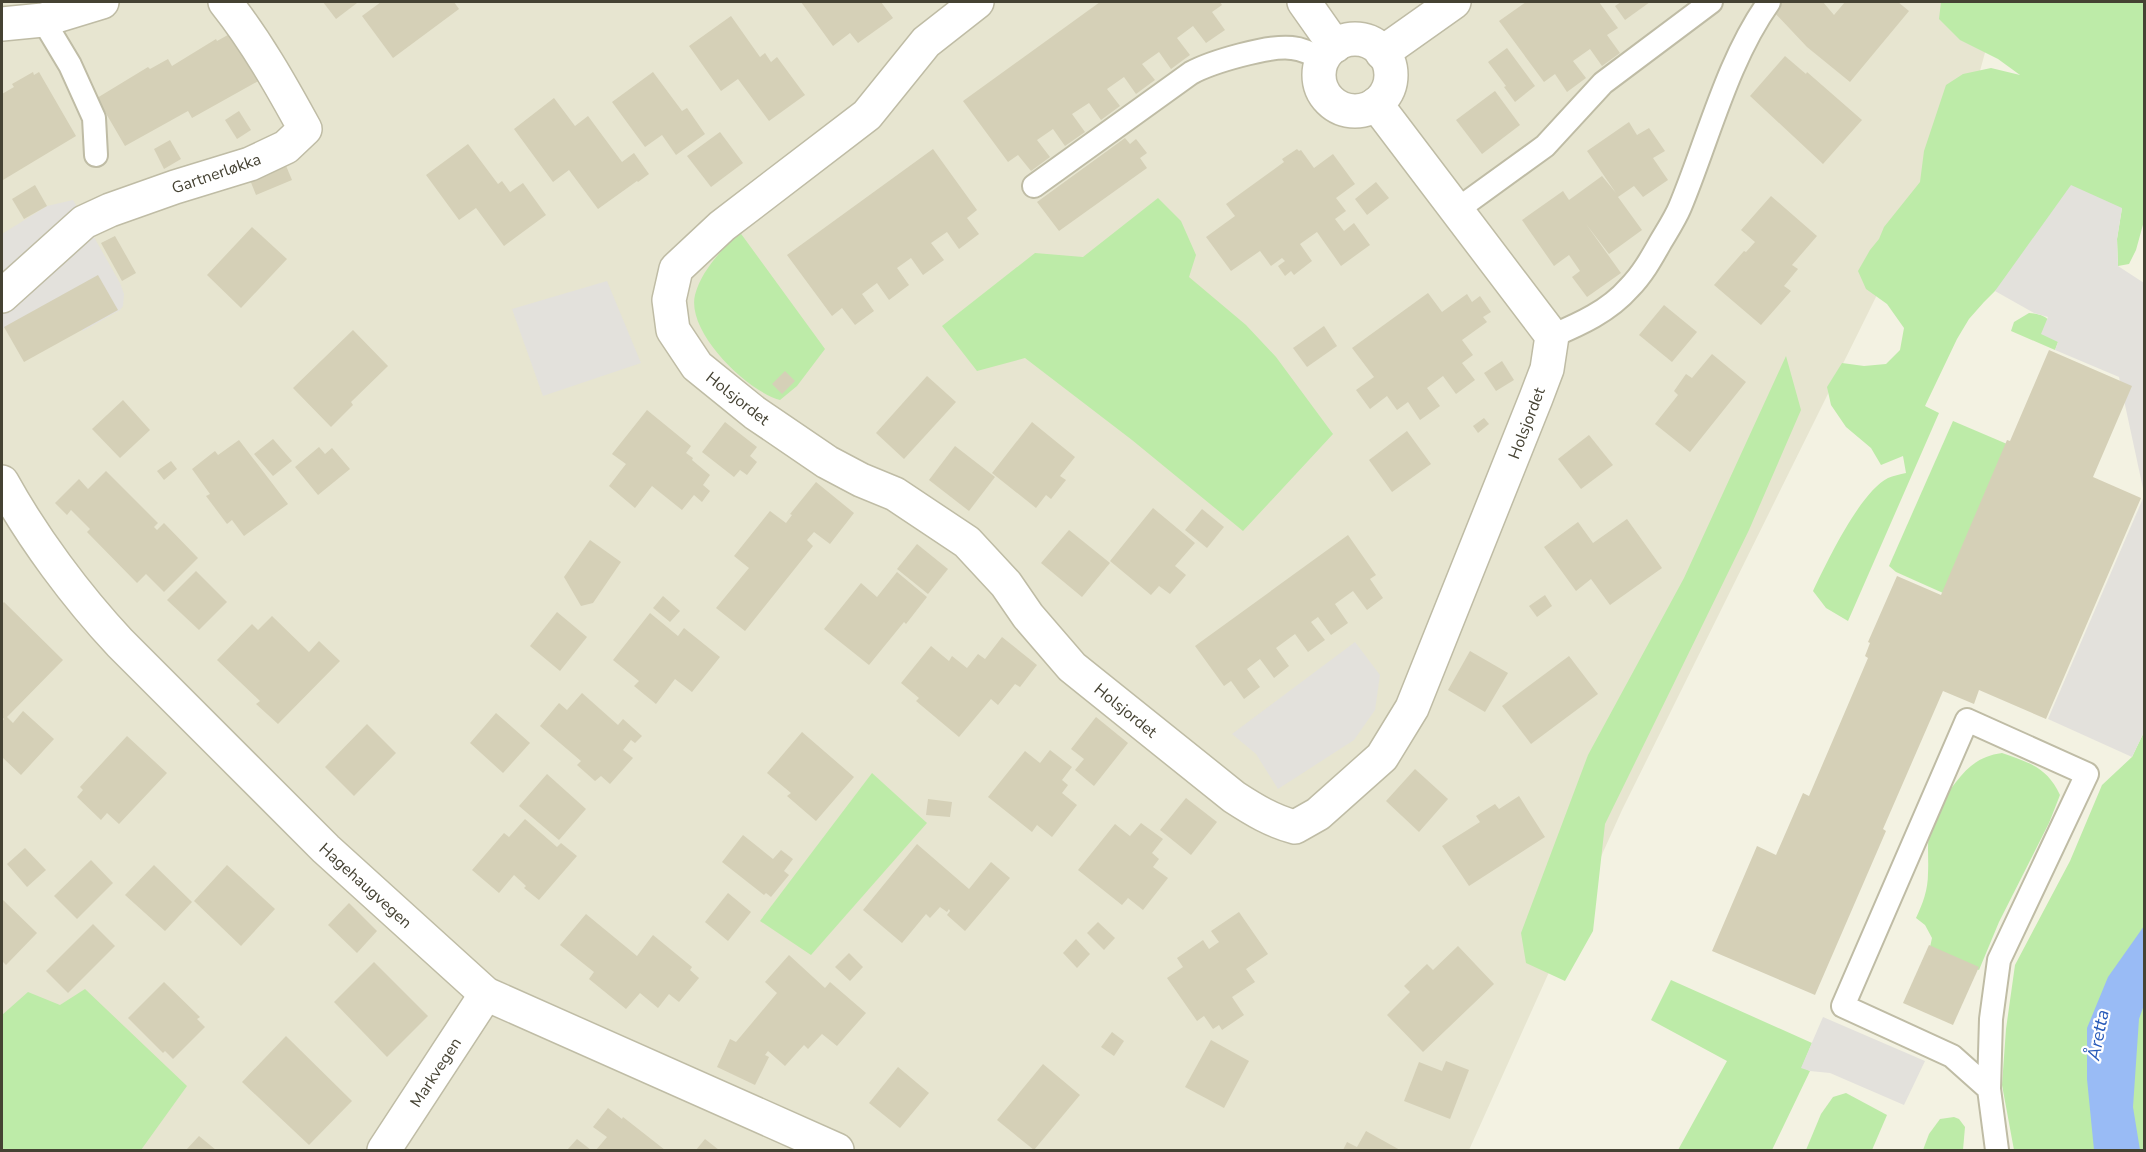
<svg xmlns="http://www.w3.org/2000/svg" width="2146" height="1152" font-family="'Nunito Sans',sans-serif">
  <style>
    .residential { fill: #e7e5d0 }
    .green { fill: #bdeba8 }
    .parking { fill: #e3e1dc }
    .water { fill: #99bbf5 }
    .building { fill: #d5d0b7 }
    .lines { fill: none; stroke-linecap: round; stroke-linejoin: round }
    .lane-casing { stroke: #bfbca5; stroke-width: 26 }
    .street-casing { stroke: #bfbca5; stroke-width: 36 }
    .lane { stroke: #fff; stroke-width: 22 }
    .street { stroke: #fff; stroke-width: 33 }
    .labels { text-anchor: middle; stroke-width: 4.5; stroke-linejoin: round; paint-order: stroke }
    .street-label { font-size: 16px; fill: #454233; stroke: #fff }
    .water-label { font-size: 18px; font-style: italic; fill: #2558b8; stroke: #fff }
  </style>
  <rect width="100%" height="100%" fill="#f3f2e2"/>
  <polygon class="residential" points="2,2 1999,2 1970,107 1622,810 1469,1150 2,1150"/>
  <g class="green">
    <path d="M1941 2H2144V221L2136 250 2129 264 2118 266 2117 239 2122 208 1995 291 1984 302 1969 319 1957 339 1925 406 1939 413 1848 621 1826 608 1813 591C1827 562 1860 492 1888 478 1893 476 1900 474 1906 473L1903 456 1881 465 1871 448 1846 427 1831 405 1827 387 1842 363 1864 366 1886 364 1900 350 1904 328 1887 304 1866 289 1858 271 1870 250 1879 239 1884 227 1920 182 1924 151 1946 85 1963 74 1991 68 2020 75 1998 59 1960 40 1939 19Z"/>
    <polygon points="1158,198 1181,221 1196,255 1189,277 1246,325 1276,357 1333,434 1243,531 1132,440 1025,358 977,371 942,326 1035,253 1083,257"/>
    <path d="M739 231 825 349 797 386 780 400C747 391 686 332 695 295 702 269 722 251 739 231Z"/>
    <path d="M2029 313C2052 315 2050 323 2058 342L2055 350 2011 331 2014 322Z"/>
    <polygon points="1786,356 1801,410 1749,530 1605,824 1593,931 1565,981 1526,963 1521,933 1588,755 1684,578"/>
    <polygon points="1953,421 2007,444 1943,593 1896,572 1889,566"/>
    <polygon points="2144,732 2144,1150 2014,1150 2002,1085 2006,1029 2015,965 2070,861 2102,785 2132,757"/>
    <path d="M2002 753C2030 763 2047 767 2060 795L2049 823 1999 922 1979 970 1930 947 1932 938 1925 925 1916 918C1923 903 1928 890 1928 873 1929 857 1926 842 1931 826 1936 809 1945 796 1956 782 1969 765 1981 756 2002 753Z"/>
    <polygon points="872,773 927,823 811,955 760,921"/>
    <polygon points="1671,980 1812,1043 1802,1067 1810,1071 1772,1150 1678,1150 1727,1061 1651,1020"/>
    <polygon points="85,989 187,1086 141,1150 2,1150 2,1015 28,992 60,1005"/>
    <polygon points="1846,1093 1887,1115 1872,1150 1806,1150 1821,1114 1833,1097"/>
    <polygon points="1954,1117 1959,1119 1965,1127 1963,1150 1923,1150 1929,1134 1940,1119"/>
  </g>
  <g class="parking">
    <polygon points="2071,185 2122,208 2117,239 2118,266 2144,283 2144,493 2119,377 2055,350 2058,342 2041,334 2048,317 2034,313 1995,291"/>
    <polygon points="73,200 120,283 124,294 123,306 120,310 83,331 63,295 2,329 2,234 47,206"/>
    <polygon points="607,281 641,363 543,396 512,309"/>
    <polygon points="2144,496 2144,732 2132,757 2048,719"/>
    <polygon points="1355,642 1380,675 1375,710 1354,740 1278,789 1256,754 1232,734"/>
    <polygon points="1823,1017 1925,1061 1904,1105 1830,1073 1810,1071 1801,1068"/>
  </g>
  <polygon class="water" points="2144,926 2144,1005 2139,1019 2133,1107 2140,1150 2094,1150 2087,1079 2087,1028 2108,977"/>
  <g class="building">
    <polygon points="323,2 356,2 357,3 336,19"/>
    <polygon points="381,2 454,2 459,9 393,58 362,16"/>
    <polygon points="801,2 881,2 893,18 858,43 850,33 833,46"/>
    <polygon points="1100,2 1220,2 1222,5 1212,12 1225,30 1206,43 1193,26 1177,38 1190,55 1171,69 1159,52 1142,64 1155,80 1136,94 1124,77 1107,89 1120,106 1101,120 1089,103 1072,114 1085,132 1065,146 1053,129 1037,140 1050,157 1031,171 1018,155 1008,162 963,101"/>
    <polygon points="1526,2 1599,2 1618,28 1607,35 1620,53 1602,66 1590,49 1573,61 1586,78 1567,92 1555,74 1544,82 1499,21"/>
    <polygon points="1621,2 1650,2 1625,20 1615,6"/>
    <polygon points="1782,2 1823,2 1834,15 1845,2 1898,2 1909,11 1850,82 1807,47 1772,10"/>
    <polygon points="731,16 760,57 765,53 771,62 777,57 805,95 769,121 738,79 721,91 689,46"/>
    <polygon points="235,31 262,79 192,118 188,111 125,146 97,98 148,67 150,69 168,59 172,66 216,39 217,41"/>
    <polygon points="1507,48 1535,86 1515,102 1504,87 1506,86 1488,62"/>
    <polygon points="1785,56 1806,74 1807,72 1862,120 1823,164 1750,96"/>
    <polygon points="33,72 34,75 39,72 76,136 3,180 2,94 14,87 12,84"/>
    <polygon points="653,72 682,111 687,108 705,134 676,155 662,135 645,147 612,102"/>
    <polygon points="1495,91 1520,125 1482,154 1456,120"/>
    <polygon points="554,98 575,126 588,116 622,162 634,153 649,174 638,182 637,181 598,209 569,170 553,182 514,129"/>
    <polygon points="239,111 251,130 237,139 225,120"/>
    <polygon points="1629,122 1637,135 1649,128 1665,151 1653,158 1668,180 1643,197 1634,186 1618,197 1642,230 1609,254 1586,224 1621,273 1587,297 1572,277 1580,271 1569,255 1554,266 1522,220 1563,191 1569,200 1602,176 1616,193 1587,151"/>
    <polygon points="720,132 743,163 711,187 687,156"/>
    <polygon points="1125,138 1130,144 1136,139 1147,153 1140,158 1147,168 1059,231 1037,202"/>
    <polygon points="170,140 181,159 164,169 154,149"/>
    <polygon points="468,144 498,184 502,181 510,192 523,183 546,215 504,246 476,208 459,220 426,175"/>
    <polygon points="933,149 977,210 967,218 979,234 959,249 947,232 931,243 944,260 923,275 911,258 897,268 909,285 889,300 877,283 862,294 874,311 855,325 842,308 832,316 787,255"/>
    <polygon points="1297,149 1299,151 1301,150 1314,168 1333,154 1355,184 1336,198 1346,211 1335,219 1344,231 1354,223 1370,245 1341,266 1317,232 1300,244 1312,261 1294,275 1291,271 1285,276 1278,266 1285,261 1282,258 1271,266 1260,251 1231,271 1206,237 1235,216 1226,204 1284,162 1282,159"/>
    <polygon points="284,161 292,180 256,195 248,175"/>
    <polygon points="1376,182 1389,198 1367,215 1355,199"/>
    <polygon points="35,185 47,206 24,219 12,199"/>
    <polygon points="1771,196 1817,236 1792,265 1798,269 1784,286 1791,291 1761,325 1714,285 1744,251 1746,252 1755,242 1741,230"/>
    <polygon points="252,227 287,259 241,308 207,275"/>
    <polygon points="115,236 136,273 122,281 101,243"/>
    <polygon points="98,275 118,310 24,362 4,327"/>
    <polygon points="1428,293 1442,312 1467,294 1472,302 1480,296 1491,312 1483,317 1487,322 1462,340 1473,355 1462,363 1475,380 1456,394 1443,376 1427,388 1440,406 1420,420 1408,402 1397,410 1387,396 1370,409 1356,390 1374,377 1352,348"/>
    <polygon points="1664,305 1697,332 1672,362 1639,335"/>
    <polygon points="1324,326 1337,346 1307,367 1293,348"/>
    <polygon points="353,330 388,366 351,402 353,405 331,427 293,388"/>
    <polygon points="2049,350 2132,386 2093,477 2141,498 2046,719 1979,690 1974,704 1943,691 1883,829 1886,831 1815,995 1712,951 1757,846 1776,855 1803,793 1809,796 1868,658 1865,656 1870,643 1868,642 1897,576 1941,595 2007,440 2010,441"/>
    <polygon points="1712,354 1746,382 1690,452 1655,424 1678,395 1674,391 1686,374 1692,378"/>
    <polygon points="1502,361 1514,380 1496,391 1484,373"/>
    <polygon points="785,371 795,381 782,394 772,384"/>
    <polygon points="927,376 956,402 904,459 876,433"/>
    <polygon points="123,400 150,430 120,458 92,429"/>
    <polygon points="647,410 691,446 686,453 693,458 692,460 710,475 703,485 710,491 702,502 694,495 682,510 652,486 635,508 609,486 626,464 612,454"/>
    <polygon points="1484,418 1489,424 1478,433 1473,426"/>
    <polygon points="725,422 757,447 750,456 757,462 747,475 740,470 734,477 702,452"/>
    <polygon points="1032,422 1075,457 1060,476 1066,480 1051,499 1046,495 1036,508 992,473"/>
    <polygon points="1407,431 1431,464 1392,492 1369,460"/>
    <polygon points="1589,435 1613,465 1581,489 1558,459"/>
    <polygon points="273,439 292,461 273,476 254,454"/>
    <polygon points="239,440 288,504 244,536 232,520 227,524 206,496 210,494 192,469 215,451 218,455"/>
    <polygon points="955,446 995,477 969,511 929,480"/>
    <polygon points="319,447 325,454 332,448 350,469 318,495 295,467"/>
    <polygon points="171,461 177,469 164,480 157,471"/>
    <polygon points="106,471 158,523 154,527 157,530 164,523 198,558 164,592 146,574 137,583 87,532 90,529 71,510 67,515 55,503 79,479 88,489"/>
    <polygon points="816,482 854,513 830,544 814,532 807,540 813,546 745,631 716,608 749,568 734,556 770,511 786,523 792,515 790,514"/>
    <polygon points="1153,508 1195,543 1175,566 1186,575 1170,594 1159,586 1151,595 1110,561"/>
    <polygon points="1202,509 1224,527 1207,548 1185,530"/>
    <polygon points="1627,519 1662,568 1610,605 1591,579 1576,591 1544,547 1578,522 1593,543"/>
    <polygon points="1069,530 1110,563 1082,597 1041,563"/>
    <polygon points="1348,535 1376,575 1370,579 1383,598 1367,610 1353,591 1335,604 1348,623 1331,635 1318,617 1311,622 1325,640 1308,652 1295,634 1276,648 1289,666 1274,678 1260,659 1247,669 1260,687 1244,699 1231,681 1224,686 1195,646"/>
    <polygon points="590,540 621,562 593,603 581,606 564,577"/>
    <polygon points="917,544 948,569 928,594 897,569"/>
    <polygon points="196,571 227,602 199,630 167,600"/>
    <polygon points="897,572 927,597 906,624 904,622 869,665 824,629 861,583 877,597"/>
    <polygon points="1545,595 1552,606 1537,617 1529,606"/>
    <polygon points="663,596 680,611 670,622 653,608"/>
    <polygon points="4,602 63,660 7,717 13,723 23,711 54,739 21,775 2,757 2,722 4,719 2,717 2,604"/>
    <polygon points="557,612 587,637 560,671 530,646"/>
    <polygon points="650,613 678,636 684,628 720,657 692,692 675,679 656,704 634,686 639,681 613,660"/>
    <polygon points="272,616 309,652 319,641 340,661 278,724 256,704 260,701 217,660 252,624 258,630"/>
    <polygon points="1002,637 1037,665 1020,687 1015,684 998,705 991,699 959,737 916,701 919,698 901,683 931,646 949,661 952,656 967,668 978,654 985,659"/>
    <polygon points="1470,651 1508,673 1485,712 1448,690"/>
    <polygon points="1569,656 1598,694 1531,744 1502,706"/>
    <polygon points="582,693 618,725 623,719 642,736 635,743 631,740 623,750 633,758 610,784 601,776 595,781 577,765 581,761 540,726 559,703 567,710"/>
    <polygon points="496,713 530,743 503,773 470,743"/>
    <polygon points="1096,717 1128,743 1094,786 1075,770 1084,759 1071,749"/>
    <polygon points="367,724 396,753 354,796 325,767"/>
    <polygon points="802,732 854,777 816,821 787,796 791,793 767,773"/>
    <polygon points="127,736 167,773 119,824 107,813 101,820 77,797 83,790 80,787"/>
    <polygon points="1050,750 1072,767 1062,780 1068,785 1062,793 1077,805 1052,837 1037,825 1032,832 988,797 1025,751 1040,763"/>
    <polygon points="1415,769 1448,799 1419,832 1386,801"/>
    <polygon points="547,774 586,809 559,840 519,806"/>
    <polygon points="1519,796 1545,837 1469,886 1442,846 1480,822 1476,816 1495,804 1499,809"/>
    <polygon points="1186,798 1217,822 1191,855 1160,830"/>
    <polygon points="928,799 952,802 950,817 926,815"/>
    <polygon points="525,819 557,847 561,843 577,856 539,900 524,888 526,886 514,875 499,893 472,870 504,833 509,837"/>
    <polygon points="1141,823 1163,839 1152,853 1159,859 1153,867 1168,878 1143,910 1128,898 1122,905 1078,870 1115,824 1130,836"/>
    <polygon points="743,835 773,859 781,850 793,859 784,871 789,875 771,897 766,893 764,895 722,862"/>
    <polygon points="917,844 969,889 991,862 1010,878 965,931 947,915 950,911 949,909 947,912 940,907 930,918 926,914 902,943 863,910"/>
    <polygon points="25,848 46,870 27,887 7,864"/>
    <polygon points="91,860 113,883 77,919 54,896"/>
    <polygon points="154,865 192,902 165,931 125,895"/>
    <polygon points="227,865 275,909 241,946 194,901"/>
    <polygon points="728,893 751,912 728,941 705,922"/>
    <polygon points="2,899 37,933 6,965 2,961"/>
    <polygon points="349,903 377,931 357,953 328,925"/>
    <polygon points="1239,912 1268,954 1246,969 1255,982 1232,997 1244,1015 1222,1030 1219,1025 1213,1029 1204,1016 1197,1021 1167,978 1183,967 1177,958 1203,940 1209,949 1219,942 1211,931"/>
    <polygon points="586,914 637,956 653,935 692,967 690,970 699,978 679,1002 669,994 658,1008 640,993 626,1009 589,979 594,972 560,945"/>
    <polygon points="1098,922 1115,938 1104,950 1087,933"/>
    <polygon points="93,924 115,946 68,993 46,971"/>
    <polygon points="1076,939 1090,954 1077,968 1063,953"/>
    <polygon points="1929,945 1979,967 1953,1025 1903,1003"/>
    <polygon points="1458,946 1494,984 1423,1052 1387,1015 1410,992 1404,986 1427,964 1433,970"/>
    <polygon points="849,953 863,967 850,981 835,967"/>
    <polygon points="789,955 825,988 830,982 866,1013 837,1046 822,1034 808,1049 804,1045 785,1066 768,1051 765,1055 769,1057 755,1085 717,1067 730,1039 736,1042 777,993 765,982"/>
    <polygon points="374,962 428,1016 387,1057 334,1002"/>
    <polygon points="164,982 200,1017 197,1019 205,1027 173,1059 165,1051 163,1053 128,1018"/>
    <polygon points="1112,1032 1124,1041 1114,1056 1101,1047"/>
    <polygon points="286,1036 352,1101 309,1145 242,1082"/>
    <polygon points="1211,1040 1249,1061 1224,1108 1185,1087"/>
    <polygon points="1446,1061 1469,1070 1450,1119 1404,1101 1419,1062 1442,1071"/>
    <polygon points="1043,1064 1080,1095 1034,1150 997,1120"/>
    <polygon points="898,1067 929,1093 900,1128 869,1103"/>
    <polygon points="608,1108 622,1119 623,1117 665,1150 596,1150 607,1137 593,1127"/>
    <polygon points="1366,1131 1400,1150 1343,1150 1347,1142 1357,1147"/>
    <polygon points="199,1136 216,1150 186,1150"/>
    <polygon points="577,1139 591,1150 567,1150"/>
    <polygon points="705,1139 719,1150 696,1150"/>
  </g>
  <g class="lines">
    <defs>
      <g id="lane">
        <polyline points="43,20 70,65 94,118 96,155"/>
        <path d="M1034 186 1191 73C1211 62 1269 45 1292 48 1303 49 1313 54 1323 60"/>
        <polyline points="1458,209 1545,146 1603,83 1711,2"/>
        <path d="M1552 336C1580 324 1609 311 1629 288 1642 275 1651 259 1660 243 1667 231 1675 219 1680 207 1708 140 1727 61 1769 2"/>
        <polyline points="1989,1089 1952,1056 1843,1006 1967,720 2087,774 1999,960 1991,1019 1989,1089 1997,1150"/>
      </g>
      <g id="street">
        <path d="M977 2 926 42 867 115 722 226 676 269 669 300 673 330 697 366 755 413 827 462 861 480 895 494 967 542 1006 584 1028 616 1072 667 1234 797C1254 810 1272 821 1295 827L1318 814 1382 757 1412 708 1536 398 1547 369 1552 336 1376 104"/>
        <polyline points="1304,2 1335,46"/>
        <polyline points="2,24 43,20 102,2"/>
        <circle cx="1355" cy="75" r="36"/>
        <polyline points="1382,53 1454,2"/>
        <path d="M2 296 84 222 110 210 175 187 250 164 286 147 305 129C281 85 256 41 225 2"/>
        <path d="M2 482C33 538 76 596 120 643L326 849 486 994 837 1150"/>
        <polyline points="384,1150 486,994"/>
      </g>
    </defs>
    <use href="#lane" class="lane-casing"/>
    <use href="#street" class="street-casing"/>
    <use href="#lane" class="lane"/>
    <use href="#street" class="street"/>
  </g>
  <g class="labels">
    <g class="street-label">
      <text transform="translate(216 173) rotate(-19)" y="6">Gartnerløkka</text>
      <text transform="translate(738 398) rotate(38)" y="6">Holsjordet</text>
      <text transform="translate(1526 423) rotate(-69)" y="6">Holsjordet</text>
      <text transform="translate(1126 710) rotate(39)" y="6">Holsjordet</text>
      <text transform="translate(366 885) rotate(42)" y="6">Hagehaugvegen</text>
      <text transform="translate(435 1072) rotate(-57)" y="6">Markvegen</text>
    </g>
    <g class="water-label">
      <text transform="translate(2098 1035) rotate(-79)" y="6">Åretta</text>
    </g>
  </g>
  <rect width="2146" height="1152" fill="none" stroke="#454233" stroke-width="6"/>
</svg>
